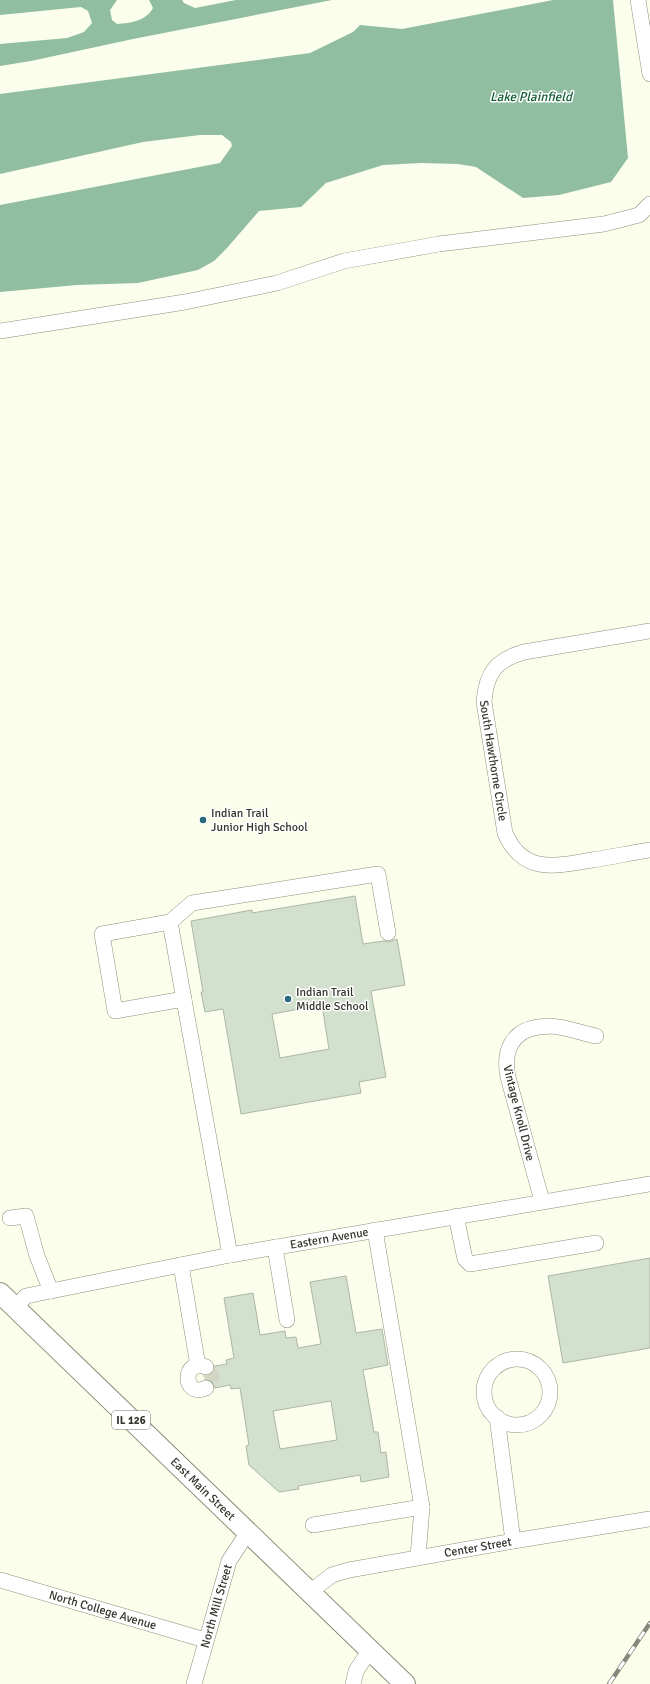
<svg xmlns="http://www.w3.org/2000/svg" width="650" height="1684" font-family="Signika,sans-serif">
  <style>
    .water { fill: #91bea1 }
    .building { fill: #d4e0ce; stroke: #acb7a7; fill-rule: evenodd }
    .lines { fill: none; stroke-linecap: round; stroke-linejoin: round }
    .minor-tunnel { stroke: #d3d6c4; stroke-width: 15; stroke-dasharray: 15 8; stroke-linecap: butt }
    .minor-casing { stroke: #8c8f7d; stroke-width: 16 }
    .major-casing { stroke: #8c8f7d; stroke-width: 22 }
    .minor { stroke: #fff; stroke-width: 15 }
    .major { stroke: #fff; stroke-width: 20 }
    .rail-casing { stroke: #85887b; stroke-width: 4.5 }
    .rail { stroke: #fff; stroke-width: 3; stroke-dasharray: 9; stroke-linecap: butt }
    .poi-dot { fill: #276b7c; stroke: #fff; stroke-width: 1.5 }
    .labels { text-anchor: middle; stroke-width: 3; stroke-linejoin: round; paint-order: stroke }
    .shield { fill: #fff; stroke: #70726c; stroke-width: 1 }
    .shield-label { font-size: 11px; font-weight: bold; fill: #33352d }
    .street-label { font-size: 12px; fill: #33352d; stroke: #fff }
    .poi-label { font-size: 12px; fill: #33352d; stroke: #fff; text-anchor: start }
    .water-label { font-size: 13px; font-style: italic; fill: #135d37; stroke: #fff }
  </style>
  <rect width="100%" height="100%" fill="#fbfeea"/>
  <g class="water">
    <path d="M0 0H117L110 10 112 20 117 24C131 23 146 21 153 8L149 0H182L184 3 195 8 236 0H332L133 39 31 61 0 66V44L67 38 84 32 92 23 88 11 81 7 0 15Z"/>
    <polygon points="553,0 613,0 628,158 611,182 559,195 523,198 476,167 458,164 421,163 383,165 326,183 301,207 259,211 227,248 214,261 198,270 138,283 77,285 0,292 0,205 220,163 232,146 231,142 222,135 200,135 143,142 0,174 0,94 310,53 353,32 360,25 402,29"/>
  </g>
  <g class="building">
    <path d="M355 896 363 944 384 941 389 942 397 939 405 985 371 991 386 1077 359 1082 361 1093 241 1114 223 1009 205 1012 201 992H203L191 921 252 910V913ZM322 1005 329 1049 280 1058 272 1014Z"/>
    <polygon points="650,1258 650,1348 563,1363 548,1276"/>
    <path d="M346 1276 356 1333 382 1329 388 1365 363 1370 374 1432H378L381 1453 386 1452 389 1477 361 1482 360 1475 298 1486 299 1489 279 1492 249 1465 246 1446 249 1445 240 1388 231 1389 230 1385 215 1388 212 1382 205 1379 204 1376 209 1375 213 1373 215 1366 227 1364 226 1360 234 1358 224 1298 253 1293 260 1335 285 1331 286 1338 296 1337 298 1348 321 1344 310 1282ZM331 1401 337 1440 280 1449 273 1411Z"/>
  </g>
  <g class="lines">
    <path class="minor-tunnel" d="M206 1367C213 1374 214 1382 206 1388"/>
    <defs>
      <g id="minor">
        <polyline points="638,0 650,74"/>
        <polyline points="0,331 185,302 277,283 344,261 439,244 604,224 639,215 650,204"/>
        <path id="s1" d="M650 631 524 652C496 660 486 673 484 702L505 833C523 875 555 866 592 860 611 857 631 853 650 850"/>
        <polyline points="170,922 102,934 115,1011 184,999"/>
        <path d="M542 1201 508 1077C503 1052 511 1031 538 1027 542 1027 547 1026 551 1026 566 1027 581 1033 596 1036"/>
        <polyline points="456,1216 465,1259 470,1264 596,1243"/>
        <polyline points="10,1218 26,1216 37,1256 51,1291"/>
        <polyline points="375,1230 422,1507 418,1557"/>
        <polyline points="275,1247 287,1320"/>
        <polyline points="230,1255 170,922 192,903 378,874 388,933"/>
        <polyline points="181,1265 198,1366"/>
        <path id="s2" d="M15 1308 26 1296 230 1255 650 1184"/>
        <circle cx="517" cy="1392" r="33"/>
        <path d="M206 1367C182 1357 182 1399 206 1388"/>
        <polyline points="497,1417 513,1541"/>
        <polyline points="313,1525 422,1507"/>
        <path id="s3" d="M0 1580 205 1640"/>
        <path id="s4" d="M311 1591 332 1575 349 1570 513 1541 650 1519"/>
        <path id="s5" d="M194 1684 229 1561 248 1532"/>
        <polyline points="353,1684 356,1671 370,1650"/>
      </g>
      <g id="major">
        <path id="s6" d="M0 1293 405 1684"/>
      </g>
    </defs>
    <use href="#minor" class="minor-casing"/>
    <use href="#major" class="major-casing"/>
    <use href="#minor" class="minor"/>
    <use href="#major" class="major"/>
    <defs>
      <polyline id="rail" points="609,1684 650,1623"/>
    </defs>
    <use href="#rail" class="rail-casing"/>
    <use href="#rail" class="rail"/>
  </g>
  <g class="poi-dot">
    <circle cx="203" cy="820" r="4"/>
    <circle cx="288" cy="999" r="4"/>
  </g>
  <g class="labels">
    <rect class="shield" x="112" y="1411" width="38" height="18" rx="3"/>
    <g class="shield-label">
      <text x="131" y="1424">IL 126</text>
    </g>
    <g class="street-label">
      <text dy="4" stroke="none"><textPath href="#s1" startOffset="257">South Hawthorne Circle</textPath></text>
      <text transform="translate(519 1113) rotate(76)" y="4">Vintage Knoll Drive</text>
      <text dy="4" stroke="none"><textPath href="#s2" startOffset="325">Eastern Avenue</textPath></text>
      <text dy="4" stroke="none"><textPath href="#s6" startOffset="282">East Main Street</textPath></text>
      <text dy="4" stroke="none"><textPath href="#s4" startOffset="175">Center Street</textPath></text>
      <text dy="4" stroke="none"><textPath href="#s5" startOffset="81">North Mill Street</textPath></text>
      <text dy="4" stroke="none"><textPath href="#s3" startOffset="107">North College Avenue</textPath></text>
    </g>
    <g class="poi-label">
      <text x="211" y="817">Indian Trail<tspan x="211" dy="14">Junior High School</tspan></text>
      <text x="296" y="996">Indian Trail<tspan x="296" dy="14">Middle School</tspan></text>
    </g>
    <g class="water-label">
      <text x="531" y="101">Lake Plainfield</text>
    </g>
  </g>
</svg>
